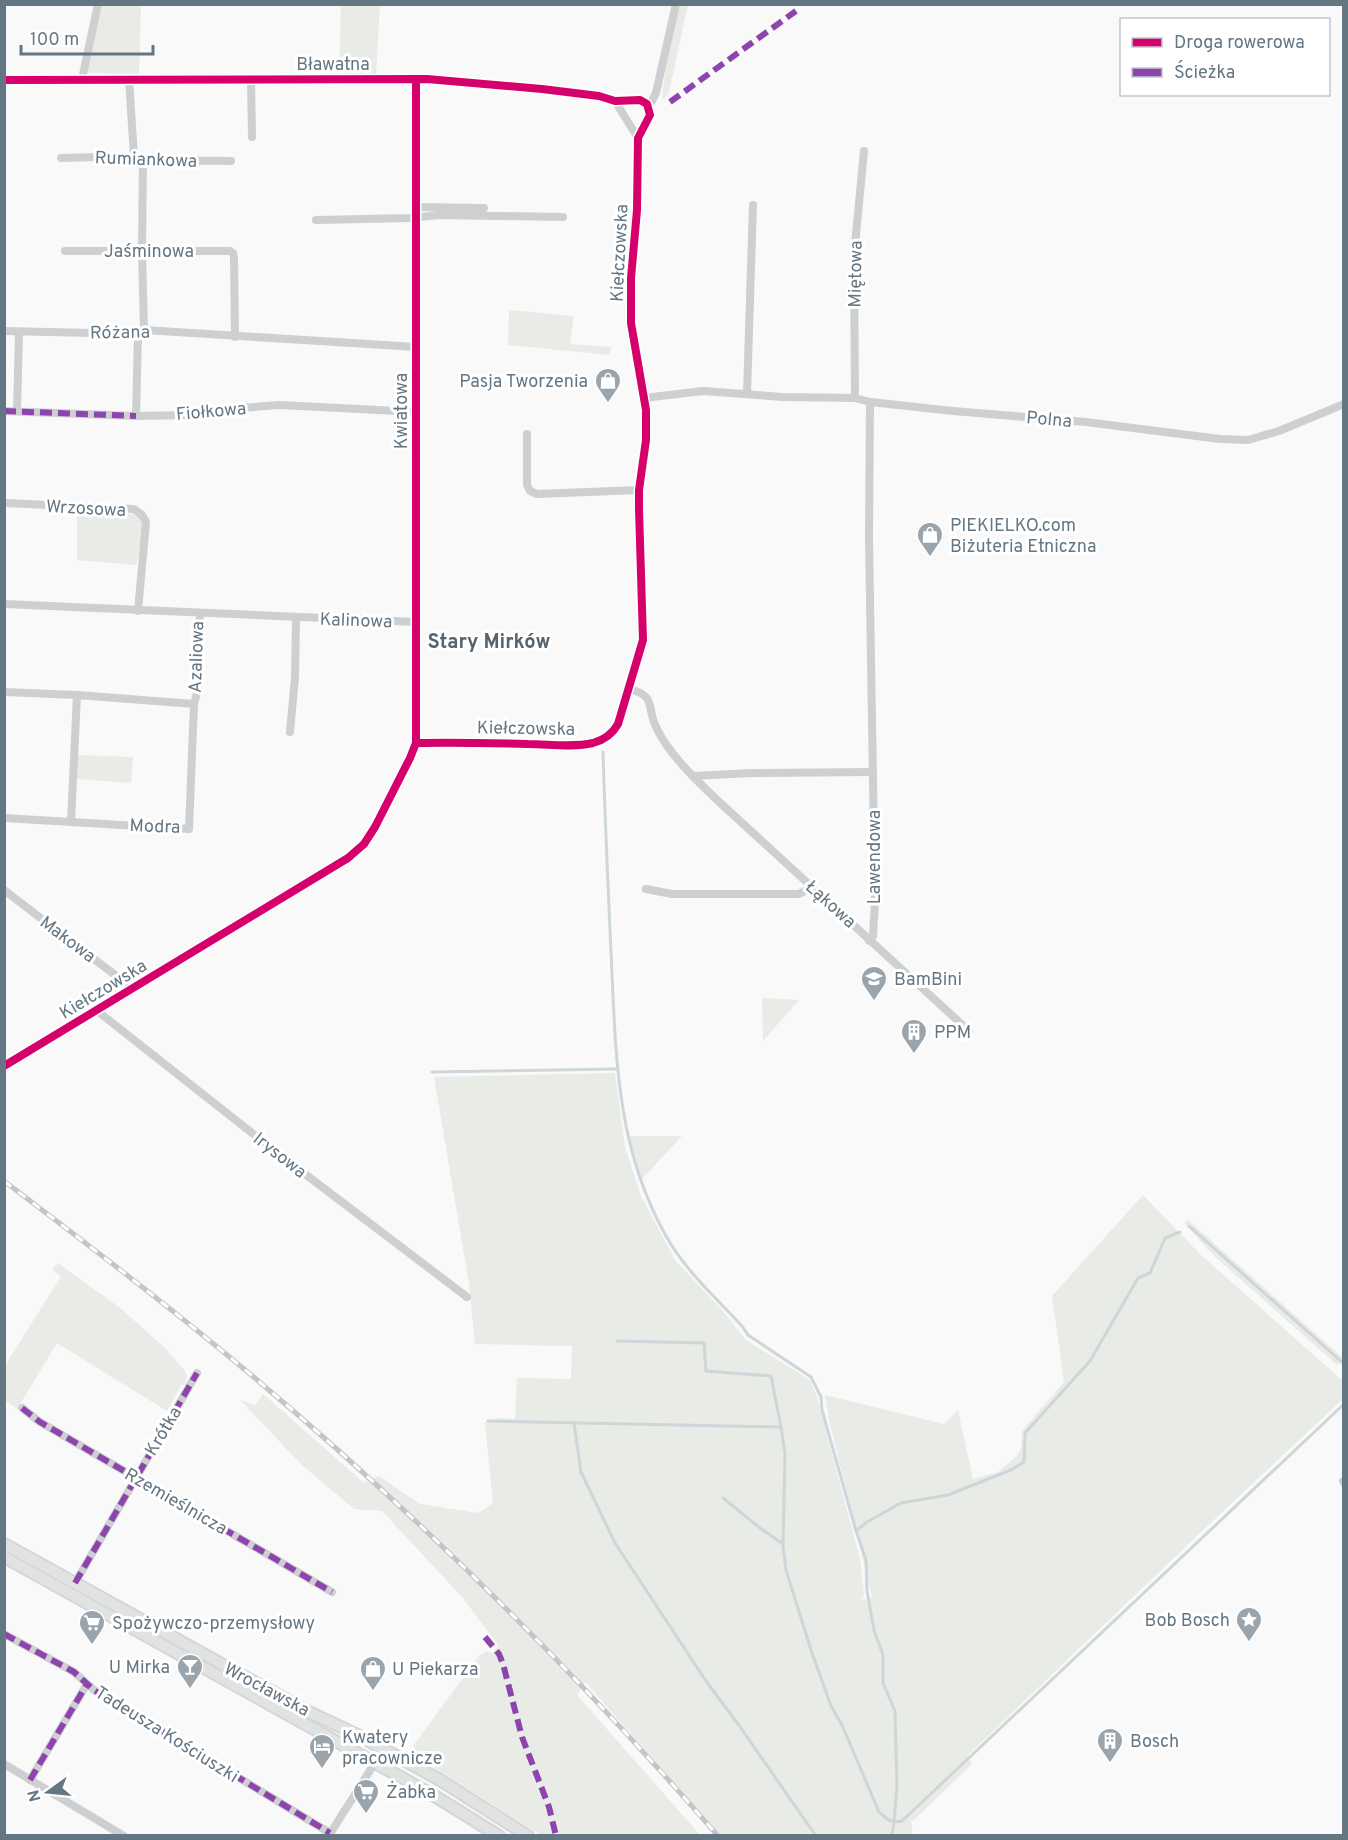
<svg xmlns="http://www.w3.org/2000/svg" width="1348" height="1840" font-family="Overpass,sans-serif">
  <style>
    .green { fill: #e8ebe6 }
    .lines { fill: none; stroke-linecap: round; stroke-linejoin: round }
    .stream { stroke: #ced6d9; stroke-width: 3 }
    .secondary-casing { stroke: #d5d6d7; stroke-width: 14 }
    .street { stroke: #cecfd0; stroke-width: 8 }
    .secondary { stroke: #e1e2e2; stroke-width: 10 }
    .rail-casing { stroke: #c3c5c6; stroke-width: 5 }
    .rail { stroke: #fff; stroke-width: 3; stroke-dasharray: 9; stroke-linecap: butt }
    .quiet { stroke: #8e44ad; stroke-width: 6; stroke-dasharray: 12 6; stroke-linecap: butt }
    .cycleway-casing { stroke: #fff; stroke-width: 11 }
    .cycleway { stroke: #d6006c; stroke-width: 8 }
    .labels { text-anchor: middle; stroke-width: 6; stroke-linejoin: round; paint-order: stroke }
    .street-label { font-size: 18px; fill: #657683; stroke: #fff }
    .poi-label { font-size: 18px; fill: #657683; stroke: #fff; text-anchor: start }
    .neighbourhood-label { font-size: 20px; font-weight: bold; fill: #57646e; stroke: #fff }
  </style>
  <rect width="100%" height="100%" fill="#f9f9f9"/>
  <g class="green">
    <polygon points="101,5 141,5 139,74 86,73"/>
    <polygon points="341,5 380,5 376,74 339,74"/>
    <polygon points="680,5 688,5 669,92 664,99 662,97 668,53"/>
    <polygon points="509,310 574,316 570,344 611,347 610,355 508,345"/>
    <polygon points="77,511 126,513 137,515 143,522 143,539 136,565 77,560"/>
    <polygon points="78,755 133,757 131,783 79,779 77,778"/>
    <polygon points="762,998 799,1000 763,1041"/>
    <polygon points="615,1073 625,1147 641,1196 675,1260 723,1311 746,1340 810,1380 817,1397 860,1559 864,1595 862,1600 872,1597 830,1424 825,1395 944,1424 958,1410 973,1479 998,1472 1017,1456 1021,1449 1022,1431 1064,1382 1052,1296 1143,1195 1201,1255 1344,1382 1343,1399 1201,1532 967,1756 972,1764 914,1820 911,1821 913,1836 721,1835 585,1682 577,1695 700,1835 541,1835 424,1761 413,1746 480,1655 487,1651 493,1653 498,1645 462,1597 382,1511 354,1509 301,1464 240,1400 255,1405 263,1394 364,1483 379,1476 420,1504 478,1513 493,1503 485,1423 497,1418 515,1419 517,1378 571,1379 572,1346 475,1344 469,1284 434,1077"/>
    <polygon points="629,1136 682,1136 642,1179"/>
    <polygon points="1187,1219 1343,1358 1343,1361 1337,1365 1213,1255 1185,1224"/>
    <polygon points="58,1263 120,1308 164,1347 185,1371 187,1378 185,1385 181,1385 167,1411 57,1343 17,1409 5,1400 4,1367 61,1277 52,1269"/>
  </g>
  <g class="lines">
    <g class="stream">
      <path d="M603 752C605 819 608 886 611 952 616 1053 615 1145 666 1236 685 1270 715 1297 742 1326L748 1335 811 1377 821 1397 822 1410 856 1531 866 1560 867 1591 874 1630 883 1655V1683L895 1711 897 1786 894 1822 902 1821 1344 1404"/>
      <polyline points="432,1072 615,1069"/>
      <polyline points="1189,1226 1344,1364"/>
      <polyline points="617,1341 704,1343 706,1371 771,1376 781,1427"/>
      <polyline points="488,1421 781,1427 785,1454 783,1546 786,1570 812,1653 831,1706 842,1725 879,1812 887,1819 894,1822 892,1836"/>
      <polyline points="574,1423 581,1472 615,1543 706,1681 738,1724 816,1836"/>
      <polyline points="723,1498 760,1528 783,1544"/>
      <polyline points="856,1531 867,1522 901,1503 948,1495 1011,1470 1024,1462 1025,1433 1090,1361 1138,1278 1150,1273 1165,1238 1180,1232"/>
    </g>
    <defs>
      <g id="secondary">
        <polyline points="4,1544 307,1711 358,1735 440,1780 528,1836"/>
        <polyline points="4,1557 433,1795 499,1836"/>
      </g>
    </defs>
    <use href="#secondary" class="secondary-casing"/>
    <g class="street">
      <polyline points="82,79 98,4"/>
      <polyline points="251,79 252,137"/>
      <path d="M4 80 427 79 542 89 599 96 615 101 640 100 647 104 650 115 638 138 637 210 631 278V323L646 410V440L639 490V509L643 640 618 724C613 733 604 740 593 743 572 748 549 744 528 744 491 743 453 742 416 743"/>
      <polyline points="129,80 134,156"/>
      <polyline points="615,101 638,138"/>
      <polyline points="647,104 652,101 656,93 676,4"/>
      <polyline points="61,158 134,156 143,160 231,161"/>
      <polyline points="143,160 142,250 144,330"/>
      <polyline points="415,207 484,208"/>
      <polyline points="316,220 410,218 439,215 563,217"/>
      <polyline points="65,251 230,251 233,253 234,258 235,337"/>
      <polyline points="4,331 138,334 144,330 416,347"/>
      <polyline points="747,394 753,205"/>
      <polyline points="644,398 703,391 783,397 855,398 870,402 953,411 1086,422 1220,439 1248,440 1279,431 1344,404"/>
      <polyline points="855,398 854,255 864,151"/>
      <polyline points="4,411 136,416 189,415 230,409 279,405 417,412"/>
      <polyline points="17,411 19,332"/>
      <polyline points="136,416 138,334"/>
      <polyline points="527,434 527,485 530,491 537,494 639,490"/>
      <polyline points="4,503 134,509 142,515 146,522 138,611"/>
      <polyline points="4,604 417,622"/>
      <path d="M630 689C657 697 646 706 656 727 668 753 695 779 716 799L969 1031"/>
      <polyline points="4,692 77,695 194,704 197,693 200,614"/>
      <polyline points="290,732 295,678 296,618"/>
      <polyline points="693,776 751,773 873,772"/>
      <polyline points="4,818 189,829 194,704"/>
      <polyline points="71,822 77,695"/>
      <polyline points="646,889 672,894 799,894 812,887"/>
      <polyline points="4,890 132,988"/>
      <polyline points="869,941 873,936 875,902 869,538 870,402"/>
      <polyline points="96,1010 280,1155 467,1297"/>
      <polyline points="4,1066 348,858 364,844 375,827 410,758 416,743 416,79"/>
      <polyline points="22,1408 40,1422 332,1592"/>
      <polyline points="1343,1481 1344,1483"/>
      <polyline points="75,1583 197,1373"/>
      <polyline points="4,1634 74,1672 94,1690 330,1833"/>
      <polyline points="4,1764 124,1836"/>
      <polyline points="30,1780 87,1684"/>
      <path d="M329 1836C346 1806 368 1778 382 1748"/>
    </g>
    <use href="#secondary" class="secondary"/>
    <defs>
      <path id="rail" d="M4 1181C87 1244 170 1307 250 1374 418 1515 574 1670 718 1836"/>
    </defs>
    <use href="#rail" class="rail-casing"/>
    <use href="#rail" class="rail"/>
    <g class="quiet">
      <polyline points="670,102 796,11"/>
      <polyline points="4,411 136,416"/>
      <polyline points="22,1408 40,1422 332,1592"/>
      <polyline points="75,1583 197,1373"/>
      <polyline points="4,1634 74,1672 94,1690 330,1833"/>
      <polyline points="485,1637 499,1654 503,1664 522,1737 549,1807 556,1836"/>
      <polyline points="30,1780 87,1684"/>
    </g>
    <defs>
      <g id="cycleway">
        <path d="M4 80 427 79 542 89 599 96 615 101 640 100 647 104 650 115 638 138 637 210 631 278V323L646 410V440L639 490V509L643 640 618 724C613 733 604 740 593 743 572 748 549 744 528 744 491 743 453 742 416 743"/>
        <polyline points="4,1066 348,858 364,844 375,827 410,758 416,743 416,79"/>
      </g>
    </defs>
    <use href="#cycleway" class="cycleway-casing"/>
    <use href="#cycleway" class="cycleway"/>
  </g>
  <defs>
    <symbol id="shop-pin" viewBox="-11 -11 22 30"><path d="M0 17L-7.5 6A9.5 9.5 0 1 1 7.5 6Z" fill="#99a4ac" stroke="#fff"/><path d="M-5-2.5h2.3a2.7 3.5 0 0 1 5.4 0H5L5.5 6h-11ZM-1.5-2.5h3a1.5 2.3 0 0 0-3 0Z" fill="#fff"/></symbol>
    <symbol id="school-pin" viewBox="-11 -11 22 30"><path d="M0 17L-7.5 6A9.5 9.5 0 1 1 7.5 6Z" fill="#99a4ac" stroke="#fff"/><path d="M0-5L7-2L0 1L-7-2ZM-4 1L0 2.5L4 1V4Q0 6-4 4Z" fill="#fff"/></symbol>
    <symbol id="building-pin" viewBox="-11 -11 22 30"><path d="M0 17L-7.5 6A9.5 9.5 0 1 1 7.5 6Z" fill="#99a4ac" stroke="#fff"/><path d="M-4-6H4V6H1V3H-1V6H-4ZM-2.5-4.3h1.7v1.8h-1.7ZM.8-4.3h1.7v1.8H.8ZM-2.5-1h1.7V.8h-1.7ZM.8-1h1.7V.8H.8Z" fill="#fff"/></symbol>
    <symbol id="sight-pin" viewBox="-11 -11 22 30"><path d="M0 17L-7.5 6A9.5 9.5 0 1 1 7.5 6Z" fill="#99a4ac" stroke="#fff"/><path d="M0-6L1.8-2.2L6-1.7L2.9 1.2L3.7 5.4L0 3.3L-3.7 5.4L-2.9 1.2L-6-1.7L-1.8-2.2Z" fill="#fff"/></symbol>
    <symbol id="supermarket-pin" viewBox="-11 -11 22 30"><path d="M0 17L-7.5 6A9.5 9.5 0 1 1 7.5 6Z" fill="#99a4ac" stroke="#fff"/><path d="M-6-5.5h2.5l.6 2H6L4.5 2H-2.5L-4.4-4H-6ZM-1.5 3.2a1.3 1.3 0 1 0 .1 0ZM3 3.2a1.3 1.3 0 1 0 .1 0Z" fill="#fff"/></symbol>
    <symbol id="bar-pin" viewBox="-11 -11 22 30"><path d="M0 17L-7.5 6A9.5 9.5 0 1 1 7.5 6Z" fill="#99a4ac" stroke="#fff"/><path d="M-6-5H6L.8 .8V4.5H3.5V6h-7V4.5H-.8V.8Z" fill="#fff"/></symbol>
    <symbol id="hotel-pin" viewBox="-11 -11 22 30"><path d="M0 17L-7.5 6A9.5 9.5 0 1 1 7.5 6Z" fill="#99a4ac" stroke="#fff"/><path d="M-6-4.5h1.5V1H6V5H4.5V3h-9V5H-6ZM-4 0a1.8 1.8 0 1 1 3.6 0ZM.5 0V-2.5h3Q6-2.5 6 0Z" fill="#fff"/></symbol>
  </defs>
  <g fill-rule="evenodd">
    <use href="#shop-pin" x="593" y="366" width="30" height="40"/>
    <use href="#shop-pin" x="915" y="520" width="30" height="40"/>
    <use href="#school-pin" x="859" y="964" width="30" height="40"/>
    <use href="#building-pin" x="899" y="1017" width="30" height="40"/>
    <use href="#sight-pin" x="1234" y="1605" width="30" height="40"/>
    <use href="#supermarket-pin" x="77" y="1608" width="30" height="40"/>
    <use href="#bar-pin" x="175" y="1652" width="30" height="40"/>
    <use href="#shop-pin" x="358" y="1654" width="30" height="40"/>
    <use href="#building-pin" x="1095" y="1726" width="30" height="40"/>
    <use href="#hotel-pin" x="307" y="1732" width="30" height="40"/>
    <use href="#supermarket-pin" x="351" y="1777" width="30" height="40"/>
  </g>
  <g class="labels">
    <g class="street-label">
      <text x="333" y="70">Bławatna</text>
      <text transform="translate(146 159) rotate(2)" y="6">Rumiankowa</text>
      <text x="149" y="257">Jaśminowa</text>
      <text transform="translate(619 253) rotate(-87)" y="6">Kiełczowska</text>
      <text transform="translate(855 274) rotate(-89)" y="6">Miętowa</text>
      <text transform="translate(120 332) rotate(-1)" y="6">Różana</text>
      <text transform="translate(211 411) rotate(-5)" y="6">Fiołkowa</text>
      <text transform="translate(401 411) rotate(-90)" y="6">Kwiatowa</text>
      <text transform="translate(1049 419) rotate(5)" y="6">Polna</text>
      <text transform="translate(86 508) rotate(3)" y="6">Wrzosowa</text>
      <text transform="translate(356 620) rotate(2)" y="6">Kalinowa</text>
      <text transform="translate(196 657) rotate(-88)" y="6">Azaliowa</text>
      <text transform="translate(526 728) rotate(1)" y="6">Kiełczowska</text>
      <text transform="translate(155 826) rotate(2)" y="6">Modra</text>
      <text transform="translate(874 857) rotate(-90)" y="6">Lawendowa</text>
      <text transform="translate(831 904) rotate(42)" y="6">Łąkowa</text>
      <text transform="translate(68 939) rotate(37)" y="6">Makowa</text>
      <text transform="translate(103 989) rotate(-31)" y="6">Kiełczowska</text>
      <text transform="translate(280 1155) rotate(38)" y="6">Irysowa</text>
      <text transform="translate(163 1431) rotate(-59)" y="6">Krótka</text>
      <text transform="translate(176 1501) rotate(30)" y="6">Rzemieślnicza</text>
      <text transform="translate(267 1689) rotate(28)" y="6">Wrocławska</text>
      <text transform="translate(167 1734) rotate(32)" y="6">Tadeusza Kościuszki</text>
    </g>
    <g class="poi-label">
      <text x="588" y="387" text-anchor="end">Pasja Tworzenia</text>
      <text x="950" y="531">PIEKIELKO.com<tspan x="950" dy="21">Biżuteria Etniczna</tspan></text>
      <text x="894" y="985">BamBini</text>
      <text x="934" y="1038">PPM</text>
      <text x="1230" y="1626" text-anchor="end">Bob Bosch</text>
      <text x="112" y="1629">Spożywczo-przemysłowy</text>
      <text x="170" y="1673" text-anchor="end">U Mirka</text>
      <text x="392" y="1675">U Piekarza</text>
      <text x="342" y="1743">Kwatery<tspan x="342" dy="21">pracownicze</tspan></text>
      <text x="1130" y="1747">Bosch</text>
      <text x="386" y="1798">Żabka</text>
    </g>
    <g class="neighbourhood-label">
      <text x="489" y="648">Stary Mirków</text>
    </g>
  </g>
  <rect width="1348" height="1840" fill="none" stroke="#657683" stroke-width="12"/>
  <rect x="1120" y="18" width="210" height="78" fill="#ffffff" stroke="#c1c8cd" stroke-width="1.5"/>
  <rect x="1132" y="38" width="30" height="9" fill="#d6006c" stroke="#c1c8cd" stroke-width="1.5"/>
  <text x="1174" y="48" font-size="18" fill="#657683">Droga rowerowa</text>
  <rect x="1132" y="68" width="30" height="9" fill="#8e44ad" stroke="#c1c8cd" stroke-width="1.5"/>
  <text x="1174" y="78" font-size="18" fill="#657683">Ścieżka</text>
  <g transform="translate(48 1792) rotate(255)" stroke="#ffffff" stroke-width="4.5" paint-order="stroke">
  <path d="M0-4.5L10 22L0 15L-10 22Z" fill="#657683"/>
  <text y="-9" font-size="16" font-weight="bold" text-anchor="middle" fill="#657683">N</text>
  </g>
  <path d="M21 45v9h132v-9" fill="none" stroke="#657683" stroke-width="3"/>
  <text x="30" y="45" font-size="18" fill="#657683" stroke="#ffffff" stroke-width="4.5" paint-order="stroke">100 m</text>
</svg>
